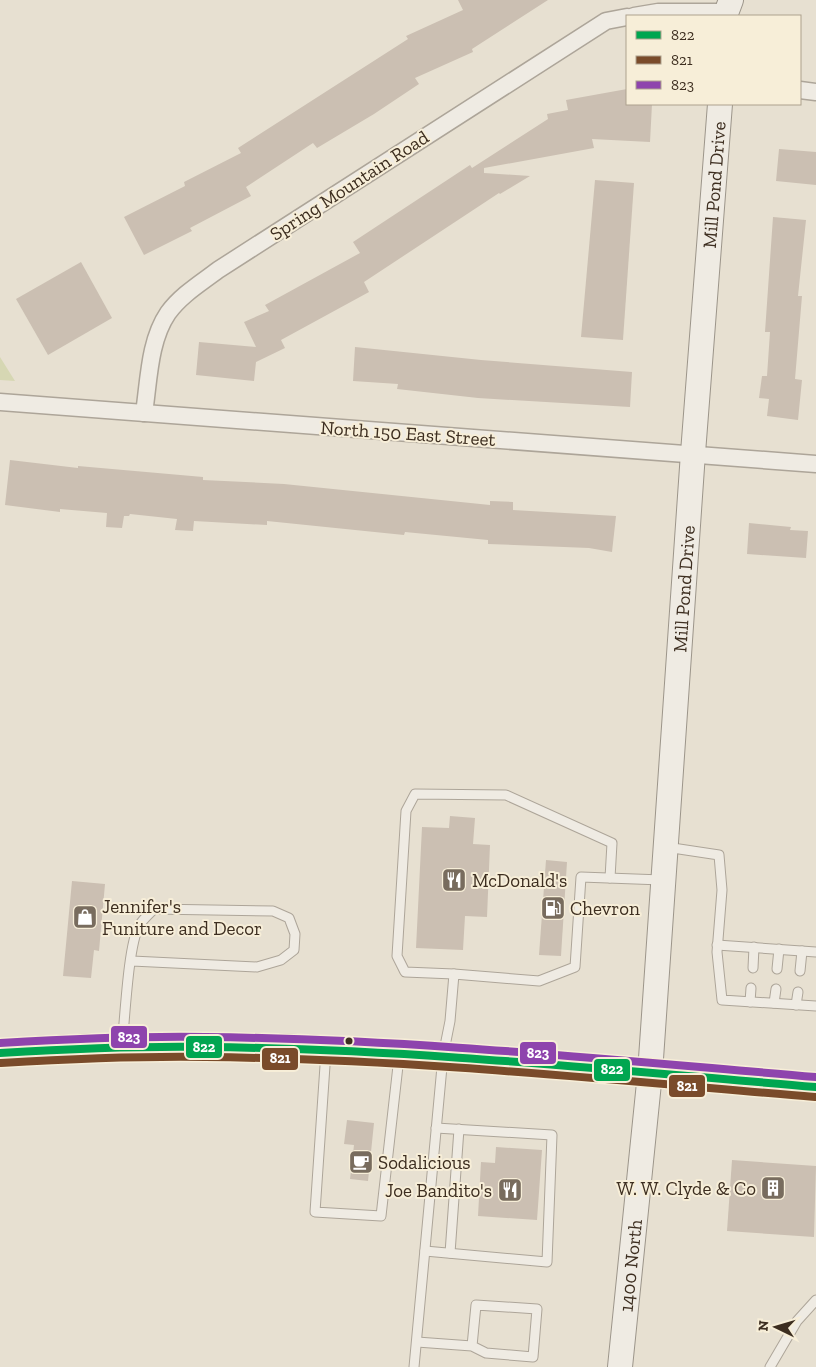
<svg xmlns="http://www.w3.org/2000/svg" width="816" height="1367" font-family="'Zilla Slab',serif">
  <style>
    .green { fill: #d6d7b3 }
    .building { fill: #cbbfb2 }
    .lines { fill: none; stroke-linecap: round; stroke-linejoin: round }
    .lane-casing { stroke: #ada599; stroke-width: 11 }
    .street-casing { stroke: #ada599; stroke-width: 19 }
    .secondary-casing { stroke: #9c958a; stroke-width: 26 }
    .primary-casing { stroke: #928b80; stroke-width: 29 }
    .lane { stroke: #efebe3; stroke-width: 9 }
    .street { stroke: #efebe3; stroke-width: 16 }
    .secondary { stroke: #efebe3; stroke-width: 24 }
    .primary { stroke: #e6e1d4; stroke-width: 26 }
    .bus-1-casing { stroke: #f7eed8; stroke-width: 11 }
    .bus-2-casing { stroke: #f7eed8; stroke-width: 11 }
    .bus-3-casing { stroke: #f7eed8; stroke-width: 11 }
    .bus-1 { stroke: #00a651; stroke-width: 8 }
    .bus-2 { stroke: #7a4b2a; stroke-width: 8 }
    .bus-3 { stroke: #8e44ad; stroke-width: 8 }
    .bus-dot { fill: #3d2e20; stroke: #f7eed8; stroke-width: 2 }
    .labels { text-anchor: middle; stroke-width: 4; stroke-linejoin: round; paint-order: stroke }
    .street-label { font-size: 19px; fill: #3d2e20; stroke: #f7eed8 }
    .poi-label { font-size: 19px; fill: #3d2e20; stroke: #f7eed8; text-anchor: start }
    .line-badge { stroke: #f7eed8; stroke-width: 2 }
    .badge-label { font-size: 14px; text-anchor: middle; font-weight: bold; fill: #fff }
  </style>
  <rect width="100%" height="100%" fill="#e7e0d1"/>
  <polygon class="green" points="0,357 15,381 0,380"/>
  <g class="building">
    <polygon points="458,0 548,0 472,49 473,52 415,78 419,84 374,114 317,148 313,143 246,187 251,196 190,228 192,231 144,255 124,217 185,186 184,182 241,153 238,148 408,39 406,36 463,10"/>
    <polygon points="627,89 627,104 652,104 650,142 592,139 594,148 484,168 484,173 530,176 500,194 499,193 364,282 369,292 281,340 285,348 256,362 254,381 196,375 199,342 256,347 244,322 269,311 265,305 360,253 353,242 470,165 472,168 548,119 547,114 568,110 566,100"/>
    <polygon points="779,149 816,152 816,185 776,181"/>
    <polygon points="595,180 634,183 623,340 581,337"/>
    <polygon points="773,217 806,220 798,296 802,296 795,379 802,380 798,420 767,416 769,399 759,398 762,376 767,376 770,332 765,332"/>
    <polygon points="81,262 112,318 48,355 16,299"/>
    <polygon points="355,347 481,360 632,372 630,407 478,398 397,389 398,384 353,381"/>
    <polygon points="10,460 78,468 78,466 203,477 203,480 284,484 490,505 490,501 513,502 513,510 616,516 612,552 589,548 488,544 488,540 405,532 404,535 267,521 267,525 194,521 193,531 175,530 177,519 130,514 129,516 124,516 122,528 106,527 107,513 60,509 60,512 5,505"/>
    <polygon points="749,523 791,527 790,530 808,531 806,558 747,554"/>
    <polygon points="450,816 475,818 473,844 490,845 487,917 465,916 463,950 416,948 422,827 449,828"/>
    <polygon points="546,860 567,862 561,956 539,955"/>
    <polygon points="72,881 105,884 99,951 94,950 91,978 63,976"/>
    <polygon points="347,1120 374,1123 368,1181 350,1179 354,1145 344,1144"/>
    <polygon points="496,1147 542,1150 537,1220 478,1216 481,1162 495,1163"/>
    <polygon points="732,1160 816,1166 814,1237 727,1231"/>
  </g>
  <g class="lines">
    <defs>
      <g id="lane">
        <polyline points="666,847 719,855 722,890 717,952 722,1000 816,1006"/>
        <polyline points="717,945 816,952"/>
        <polyline points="753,968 754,947"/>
        <polyline points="777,969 779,949"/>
        <polyline points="800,971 802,951"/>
        <polyline points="454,974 405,972 397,956 406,811 415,794 506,795 612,843 610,878"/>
        <polyline points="750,1002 751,988"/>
        <polyline points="774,1003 776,989"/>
        <polyline points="796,1005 798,992"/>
        <path d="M122 1045C125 1020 128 945 139 926 142 920 149 914 154 909L273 911 289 918 295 934 294 950 281 960 257 967 132 961"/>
        <polyline points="326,1051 315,1212 381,1216 399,1057"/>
        <polyline points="425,1251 547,1262 552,1135 436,1128"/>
        <polyline points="450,1253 459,1129"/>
        <polyline points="417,1342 472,1346 486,1353 533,1357 537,1309 476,1305 472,1346"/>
        <polyline points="414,1367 443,1056 450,1021 454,974 539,981 575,967 581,877 662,880"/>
        <polyline points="770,1367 797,1321 816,1300"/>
      </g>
      <g id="street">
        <polyline points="634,16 658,12 726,12"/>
        <polyline points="800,90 816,92"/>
        <polyline points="0,402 816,464"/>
        <path d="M144 413C149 380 149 341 168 313 181 295 201 283 218 270L606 21 627 17"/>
      </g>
      <g id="secondary">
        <polyline points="725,16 731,0"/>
        <path id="s1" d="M620 1367 650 1073 693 453 720 104"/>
      </g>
      <path id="primary" d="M0 1053C272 1032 545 1066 816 1087"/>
    </defs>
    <use href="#lane" class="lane-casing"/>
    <use href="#street" class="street-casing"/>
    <use href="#secondary" class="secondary-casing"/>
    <use href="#primary" class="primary-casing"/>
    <use href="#lane" class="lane"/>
    <use href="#street" class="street"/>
    <use href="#secondary" class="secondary"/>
    <use href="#primary" class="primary"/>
    <defs>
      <path id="bus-1" d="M0 1053C68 1049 137 1046 205 1047 409 1049 613 1070 816 1087"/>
      <path id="bus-2" d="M1 1063C69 1059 137 1056 205 1057 409 1059 612 1080 815 1097"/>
      <path id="bus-3" d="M0 1043C68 1039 137 1036 205 1037 409 1039 613 1060 816 1077"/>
    </defs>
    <use href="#bus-1" class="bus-1-casing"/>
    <use href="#bus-2" class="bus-2-casing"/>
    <use href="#bus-3" class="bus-3-casing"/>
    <use href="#bus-1" class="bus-1"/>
    <use href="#bus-2" class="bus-2"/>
    <use href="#bus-3" class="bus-3"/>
  </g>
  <defs>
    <symbol id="restaurant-square" viewBox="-11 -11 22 22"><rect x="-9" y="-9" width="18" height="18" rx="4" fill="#786c5e" stroke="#f7eed8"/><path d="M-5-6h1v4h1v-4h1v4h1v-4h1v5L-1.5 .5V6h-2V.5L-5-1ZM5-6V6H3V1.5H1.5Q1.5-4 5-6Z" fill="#fff"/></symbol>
    <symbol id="fuel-square" viewBox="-11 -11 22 22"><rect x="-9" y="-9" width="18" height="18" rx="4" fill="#786c5e" stroke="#f7eed8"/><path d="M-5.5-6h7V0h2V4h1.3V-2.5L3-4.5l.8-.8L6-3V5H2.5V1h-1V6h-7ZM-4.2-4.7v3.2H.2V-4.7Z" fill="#fff"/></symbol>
    <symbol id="shop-square" viewBox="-11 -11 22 22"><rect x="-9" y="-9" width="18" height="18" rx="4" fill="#786c5e" stroke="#f7eed8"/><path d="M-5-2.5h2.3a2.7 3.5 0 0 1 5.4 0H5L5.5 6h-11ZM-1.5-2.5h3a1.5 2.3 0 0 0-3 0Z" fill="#fff"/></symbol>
    <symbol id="cafe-square" viewBox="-11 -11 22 22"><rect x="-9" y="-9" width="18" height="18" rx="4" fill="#786c5e" stroke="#f7eed8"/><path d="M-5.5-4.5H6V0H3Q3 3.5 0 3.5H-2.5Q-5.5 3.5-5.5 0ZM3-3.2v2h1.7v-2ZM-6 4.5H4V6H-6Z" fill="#fff"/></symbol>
    <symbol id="building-square" viewBox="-11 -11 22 22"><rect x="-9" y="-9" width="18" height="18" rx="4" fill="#786c5e" stroke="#f7eed8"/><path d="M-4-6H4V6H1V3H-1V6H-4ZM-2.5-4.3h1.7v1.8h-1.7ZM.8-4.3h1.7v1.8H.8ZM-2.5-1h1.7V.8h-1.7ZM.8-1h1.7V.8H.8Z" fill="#fff"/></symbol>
  </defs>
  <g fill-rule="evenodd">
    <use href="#restaurant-square" x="440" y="866" width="28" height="28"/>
    <use href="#fuel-square" x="539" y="894" width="28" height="28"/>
    <use href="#shop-square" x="71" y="903" width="28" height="28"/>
    <use href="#cafe-square" x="347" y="1148" width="28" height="28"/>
    <use href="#building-square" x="759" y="1174" width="28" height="28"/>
    <use href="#restaurant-square" x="496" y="1176" width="28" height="28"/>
  </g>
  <circle class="bus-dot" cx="349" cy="1041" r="4.5"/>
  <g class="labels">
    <g class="street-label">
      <text dy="7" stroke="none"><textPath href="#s1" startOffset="1186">Mill Pond Drive</textPath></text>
      <text transform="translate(349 185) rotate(-33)" y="7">Spring Mountain Road</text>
      <text transform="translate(408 433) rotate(4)" y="7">North 150 East Street</text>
      <text dy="7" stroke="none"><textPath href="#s1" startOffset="781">Mill Pond Drive</textPath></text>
      <text dy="7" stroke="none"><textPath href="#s1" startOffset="102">1400 North</textPath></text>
    </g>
    <g class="poi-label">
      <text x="472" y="887">McDonald's</text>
      <text x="102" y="913">Jennifer's<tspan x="102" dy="22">Funiture and Decor</tspan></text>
      <text x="570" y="915">Chevron</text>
      <text x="378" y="1169">Sodalicious</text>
      <text x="756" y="1195" text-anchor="end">W. W. Clyde &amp; Co</text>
      <text x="492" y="1197" text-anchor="end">Joe Bandito's</text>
    </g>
  </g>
  <g class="line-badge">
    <rect x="110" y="1025" width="38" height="24" rx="5" fill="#8e44ad"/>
    <rect x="185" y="1035" width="38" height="24" rx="5" fill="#00a651"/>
    <rect x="519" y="1041" width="38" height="24" rx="5" fill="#8e44ad"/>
    <rect x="261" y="1047" width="38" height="24" rx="5" fill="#7a4b2a"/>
    <rect x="593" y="1058" width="38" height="24" rx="5" fill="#00a651"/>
    <rect x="668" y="1074" width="38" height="24" rx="5" fill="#7a4b2a"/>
  </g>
  <g class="badge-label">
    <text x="129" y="1042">823</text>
    <text x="204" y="1052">822</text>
    <text x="538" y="1058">823</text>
    <text x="280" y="1063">821</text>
    <text x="612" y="1074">822</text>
    <text x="687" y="1091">821</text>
  </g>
  <rect x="626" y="15" width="175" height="90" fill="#f7eed8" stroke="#ada18e"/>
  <rect x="636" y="31" width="25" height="8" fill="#00a651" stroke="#ada18e"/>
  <text x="671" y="40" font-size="15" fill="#3d2e20">822</text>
  <rect x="636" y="56" width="25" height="8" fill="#7a4b2a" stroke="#ada18e"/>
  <text x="671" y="65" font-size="15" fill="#3d2e20">821</text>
  <rect x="636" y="81" width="25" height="8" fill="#8e44ad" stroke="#ada18e"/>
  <text x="671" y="90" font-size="15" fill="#3d2e20">823</text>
  <g transform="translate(776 1327) rotate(275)" stroke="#f7eed8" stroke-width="4" paint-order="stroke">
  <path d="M0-4L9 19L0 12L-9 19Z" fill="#3d2e20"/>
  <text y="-8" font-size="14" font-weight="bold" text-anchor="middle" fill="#3d2e20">N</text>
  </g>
</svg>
